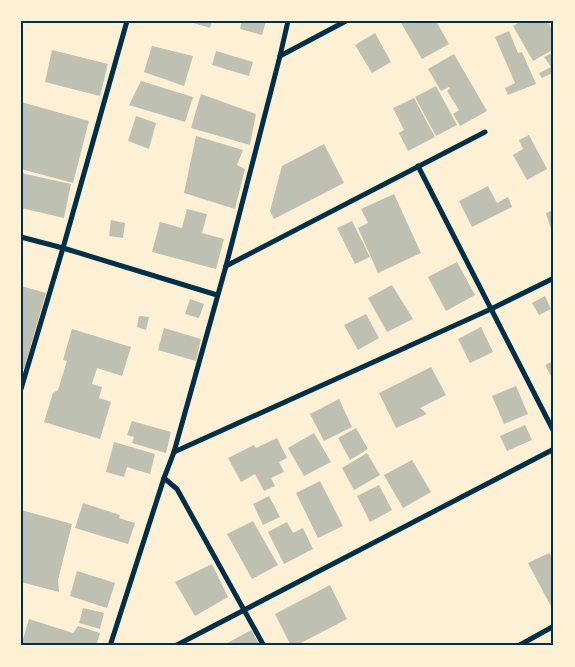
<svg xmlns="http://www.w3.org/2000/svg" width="575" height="667" font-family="Rubik,sans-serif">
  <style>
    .building { fill: #bec0b2 }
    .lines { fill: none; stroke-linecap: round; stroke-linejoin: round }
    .minor { stroke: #003049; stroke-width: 5 }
    .neatline { fill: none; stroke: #003049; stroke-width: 2 }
  </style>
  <rect width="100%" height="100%" fill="#fdf0d5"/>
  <g class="building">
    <polygon points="187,21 212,21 210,28"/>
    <polygon points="242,21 266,21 262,35 240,29"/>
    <polygon points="400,21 436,21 449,44 422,59"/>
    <polygon points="521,21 547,21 554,32 554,49 533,61 513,26"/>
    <polygon points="509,31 518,53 522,52 536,84 508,95 505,88 515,83 495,37"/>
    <polygon points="375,33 391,62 372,73 355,45"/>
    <polygon points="152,46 193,56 184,86 144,72"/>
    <polygon points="52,50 108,64 100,96 45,82"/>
    <polygon points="216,51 253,62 249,76 212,65"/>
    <polygon points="554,52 554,72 542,78 539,73 551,67 544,57"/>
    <polygon points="454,54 487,111 460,126 453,114 459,110 447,91 450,89 449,87 441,91 428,69"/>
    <polygon points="141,81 193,97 185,122 129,105"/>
    <polygon points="436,86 457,125 436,136 415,97"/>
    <polygon points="201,94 256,114 250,145 191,128"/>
    <polygon points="414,98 435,137 408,151 399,133 404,130 393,108"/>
    <polygon points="21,102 89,121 73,183 21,169"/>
    <polygon points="136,116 156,123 149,149 128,141"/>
    <polygon points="529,135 547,169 527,180 513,155 523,149 519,140"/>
    <polygon points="196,136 243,150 237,165 245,169 235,209 184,193"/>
    <polygon points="324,144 344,183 274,219 270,211 282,166"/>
    <polygon points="21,173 71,184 64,218 21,208"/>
    <polygon points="488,186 497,203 508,197 512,207 472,227 459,201"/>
    <polygon points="394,194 421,253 378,273 358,228 368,223 361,209"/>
    <polygon points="187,209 207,214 202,233 224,239 216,269 152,252 160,222 182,228"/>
    <polygon points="554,210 554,235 553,235 546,213"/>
    <polygon points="111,220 125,223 123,238 109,236"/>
    <polygon points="352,221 370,257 355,264 337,228"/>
    <polygon points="457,262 475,295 446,311 428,277"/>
    <polygon points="392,285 413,319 387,332 368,298"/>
    <polygon points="21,286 46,293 24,369 21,368"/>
    <polygon points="545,296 551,309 539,315 532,303"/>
    <polygon points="190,299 204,304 199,318 185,314"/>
    <polygon points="366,314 379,338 358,350 344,325"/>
    <polygon points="139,316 149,317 146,330 137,327"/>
    <polygon points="481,327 493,352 470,363 458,339"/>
    <polygon points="164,328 201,339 196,361 158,350"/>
    <polygon points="72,329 131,347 122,376 97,368 92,384 102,387 99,398 111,402 100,439 44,422 53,393 58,390 67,361 63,360"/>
    <polygon points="554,361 554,382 545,365"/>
    <polygon points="431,367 446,395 420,408 427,414 396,428 379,393"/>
    <polygon points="516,386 528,414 504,424 492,396"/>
    <polygon points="339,399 352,427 324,441 310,414"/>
    <polygon points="132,421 171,432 166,453 132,443 134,437 127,435"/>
    <polygon points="525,425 532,440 507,451 500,436"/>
    <polygon points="356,428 368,449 350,460 338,438"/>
    <polygon points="314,433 331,462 304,476 288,448"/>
    <polygon points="277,438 287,458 279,462 284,472 271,478 275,486 264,491 255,474 241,482 228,458 254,445 256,448"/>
    <polygon points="114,442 155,454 150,474 127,467 124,477 106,472"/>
    <polygon points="367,453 380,475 354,490 342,468"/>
    <polygon points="412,460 431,492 403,508 384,475"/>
    <polygon points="320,481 343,526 318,538 296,493"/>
    <polygon points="379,485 392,510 370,522 357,496"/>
    <polygon points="269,496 280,517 263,525 253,504"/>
    <polygon points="83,503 120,515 119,518 135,523 128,544 75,528"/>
    <polygon points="21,510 72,524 58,580 59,592 21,582"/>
    <polygon points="253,521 278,565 252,579 227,534"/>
    <polygon points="287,522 293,533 303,528 313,549 284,564 268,532"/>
    <polygon points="549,553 554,561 554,612 528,563"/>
    <polygon points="212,564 228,597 195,616 175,582"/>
    <polygon points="77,571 115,583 107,608 70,596"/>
    <polygon points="330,585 347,619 295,646 291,646 275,614"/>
    <polygon points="83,608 104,613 100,629 79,623"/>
    <polygon points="29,619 73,633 78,626 100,633 96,646 21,646"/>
    <polygon points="251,630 260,646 222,646"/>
  </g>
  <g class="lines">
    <g class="minor">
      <polyline points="280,56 346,21"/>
      <polyline points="418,166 554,432"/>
      <polyline points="21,237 63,248 217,295"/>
      <polyline points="226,266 485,132"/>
      <polyline points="21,389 63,248 127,21"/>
      <polyline points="174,452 491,309 554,278"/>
      <polyline points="164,478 177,489 264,646"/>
      <polyline points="110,646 164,478 174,452 226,266 280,56 288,21"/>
      <polyline points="175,646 554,449"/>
      <polyline points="518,646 554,626"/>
    </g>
  </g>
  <rect width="575" height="667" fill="none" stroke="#fdf0d5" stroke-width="45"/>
  <rect x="22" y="22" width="530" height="622" class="neatline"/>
</svg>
